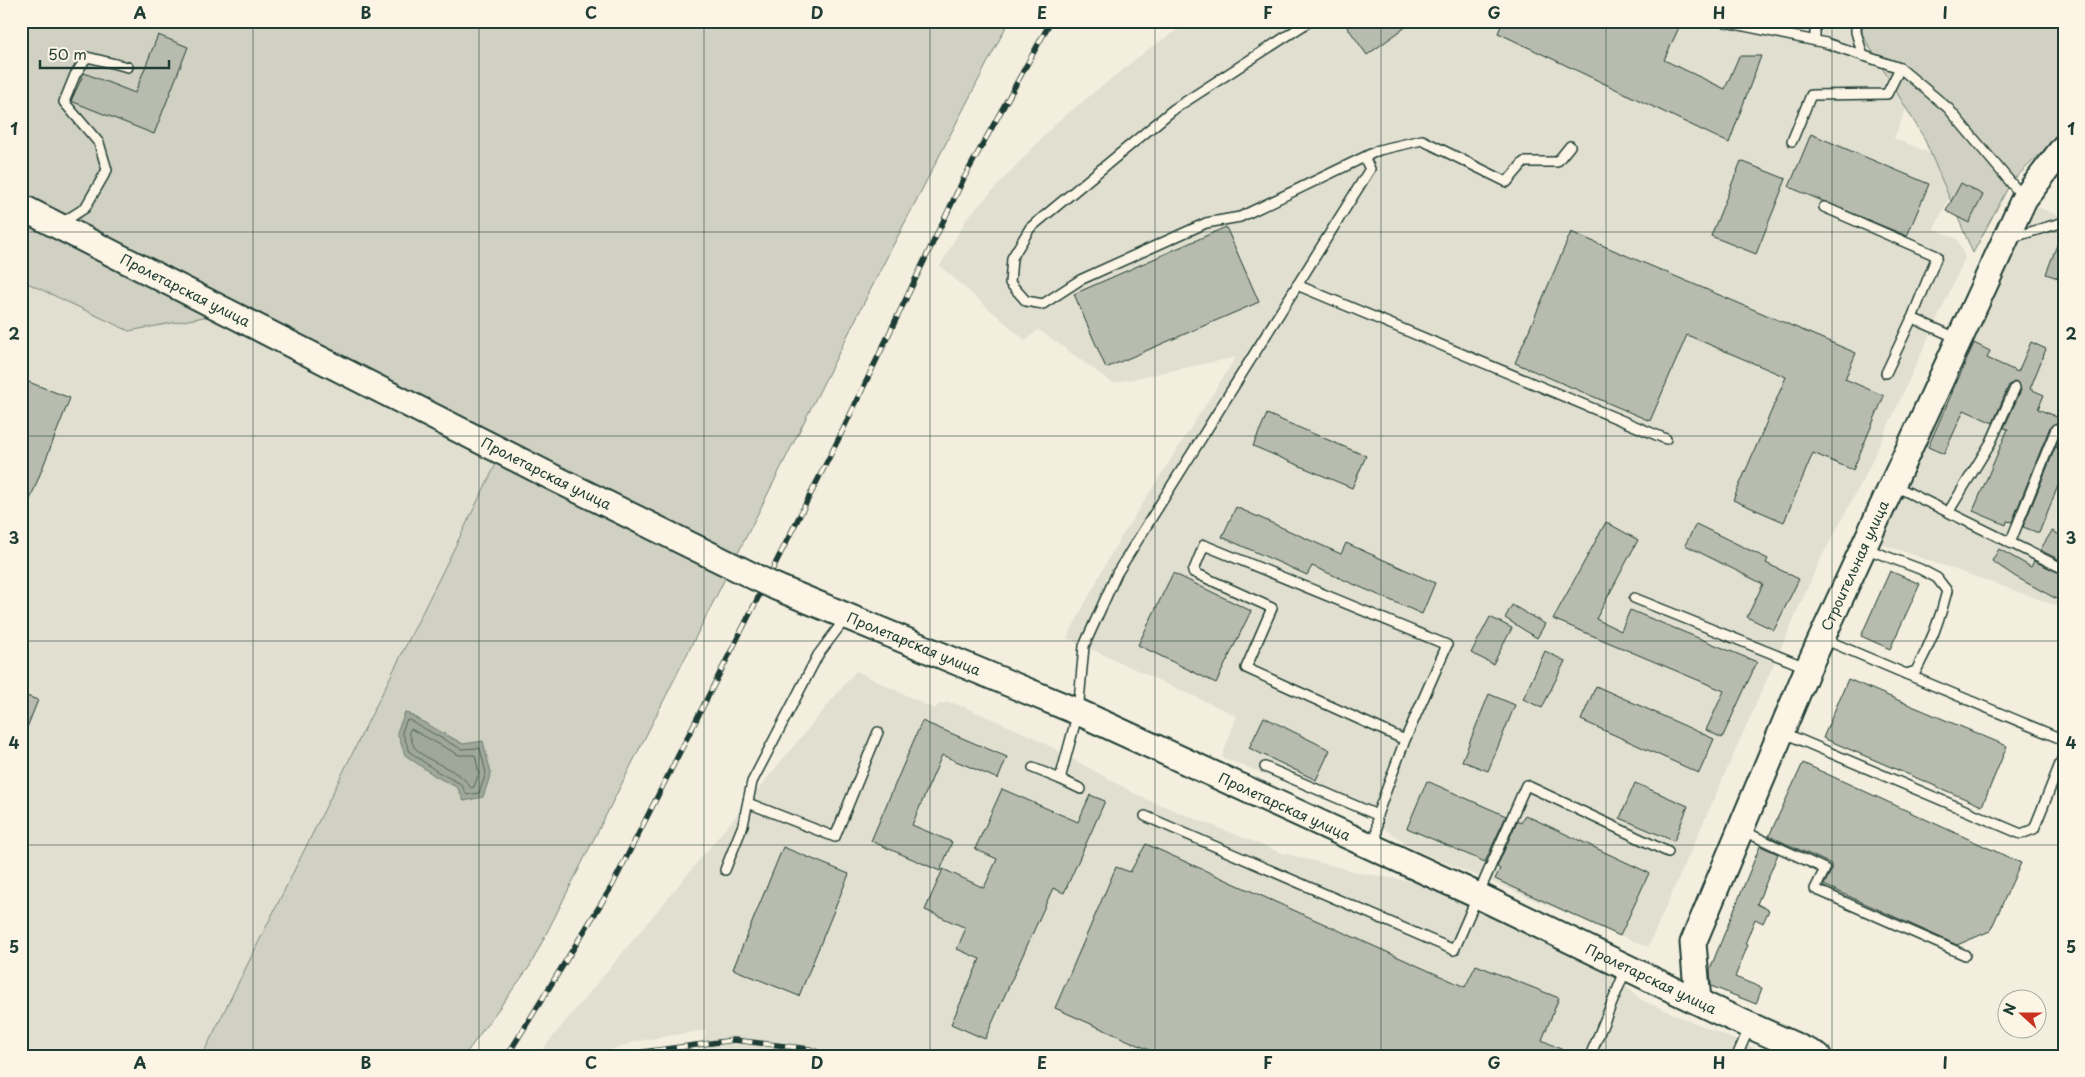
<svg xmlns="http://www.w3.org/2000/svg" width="2085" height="1077" font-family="'Playpen Sans',sans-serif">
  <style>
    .built { fill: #e1dfd0 }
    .green { fill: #d0d1c2; stroke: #78877b; fill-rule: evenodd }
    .water { fill: #a0a89b; stroke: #6c7d72 }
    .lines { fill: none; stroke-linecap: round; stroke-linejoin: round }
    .shore { stroke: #53685d; stroke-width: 1 }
    .building { fill: #b8bcae; stroke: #1f3d34 }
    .lane-casing { stroke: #1f3d34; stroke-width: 12 }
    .secondary-casing { stroke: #1f3d34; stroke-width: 29 }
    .lane { stroke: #fcf5e5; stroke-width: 9 }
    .secondary { stroke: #fcf5e5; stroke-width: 25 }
    .rail-casing { stroke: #1f3d34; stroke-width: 5.5 }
    .rail { stroke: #fcf5e5; stroke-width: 4; stroke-dasharray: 11; stroke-linecap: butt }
    .secondary-bridge-casing { stroke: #1f3d34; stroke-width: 29; stroke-linecap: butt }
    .secondary-bridge { stroke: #fcf5e5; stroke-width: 25 }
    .grid { fill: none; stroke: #1f3d34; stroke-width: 1; stroke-opacity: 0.55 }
    .labels { text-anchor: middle; stroke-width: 4; stroke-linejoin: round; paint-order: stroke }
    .street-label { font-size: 14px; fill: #1f3d34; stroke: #fcf5e5 }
    .neatline { fill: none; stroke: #1f3d34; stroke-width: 2 }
    .grid-label { font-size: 16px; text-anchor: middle; font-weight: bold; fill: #1f3d34 }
  </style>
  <rect width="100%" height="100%" fill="#f3eede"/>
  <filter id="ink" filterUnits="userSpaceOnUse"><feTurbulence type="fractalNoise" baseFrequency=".02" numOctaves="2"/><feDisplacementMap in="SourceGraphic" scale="10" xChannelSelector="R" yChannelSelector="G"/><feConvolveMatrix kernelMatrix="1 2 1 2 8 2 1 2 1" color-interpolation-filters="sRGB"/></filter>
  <g filter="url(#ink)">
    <g class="built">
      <polygon points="1191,21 1892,21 1937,34 1894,138 1964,168 1934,229 1957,239 1965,258 1864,478 1819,562 1648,947 1415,850 1367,816 1222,757 1237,716 1067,638 1113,550 1236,357 1113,383 1038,329 1026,341 940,266 967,218 1057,122 1150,48"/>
      <polygon points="2037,207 2064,217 2064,499 2056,520 2064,523 2064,608 1879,543 1982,317"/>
      <polygon points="21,280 129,331 231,312 505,446 202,1056 21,1056"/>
      <polygon points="856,671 934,709 940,704 949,702 964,707 1033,737 1143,798 1279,852 1360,873 1423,883 1602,962 1641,1000 1773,1056 702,1056 706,1030 637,1041 592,1056 537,1056"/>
    </g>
    <g class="green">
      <path d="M21 21H1009L885 261 530 966 464 1056H202L505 446 231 312 129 331 21 280ZM405 712 463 744 464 801 458 788Z"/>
      <polygon points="1863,21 2064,21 2064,131 2011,182 1973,253 1924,138 1862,34"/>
    </g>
    <polygon class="water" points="405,712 463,744 483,741 491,773 483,797 464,801 458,788 435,776 405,755 397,732"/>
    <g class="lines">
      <g class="shore">
        <polygon points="409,720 461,749 480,748 486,773 479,793 467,795 461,784 438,772 410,752 402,732 406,721"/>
        <path d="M411 729 459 755H475L479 773 474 787 471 788C460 768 430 765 415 748 412 744 411 737 409 733Z"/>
      </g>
    </g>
    <g class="building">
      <polygon points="1343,21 1414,21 1367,55"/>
      <polygon points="1503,21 1682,21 1664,60 1725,89 1739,56 1761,56 1729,143 1498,33"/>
      <polygon points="158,35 188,47 154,134 71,101 84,73 135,93"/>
      <polygon points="1811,134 1929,184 1907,236 1789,187"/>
      <polygon points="1741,161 1786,179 1756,254 1711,236"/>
      <polygon points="1961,183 1983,195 1969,223 1946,211"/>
      <polygon points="1226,227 1259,302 1106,368 1074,294"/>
      <polygon points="2063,229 2064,230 2064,280 2046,274"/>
      <polygon points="1571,232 1856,353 1845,379 1884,396 1853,470 1813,453 1784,522 1733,500 1786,377 1687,335 1650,421 1515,363"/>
      <polygon points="2031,342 2046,349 2030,389 2044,395 2038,409 2064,420 2064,471 2039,533 2023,527 2062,431 2061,426 2058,423 2050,427 2012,522 2007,521 2006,525 1973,511 2008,429 2004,428 2021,390 2018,383 2014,382 2009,385 1993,423 1964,410 1944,454 1928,447 1974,343 1990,351 1987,358 2018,372"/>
      <polygon points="21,379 70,398 22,520 21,520"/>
      <polygon points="1267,414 1366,456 1352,488 1253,446"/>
      <polygon points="1236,507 1341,554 1346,543 1435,583 1422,614 1312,566 1307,575 1222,537"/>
      <polygon points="1606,522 1638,540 1596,619 1621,631 1630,610 1757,662 1722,738 1706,730 1724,691 1553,619"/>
      <polygon points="1696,524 1768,559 1766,563 1799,579 1774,630 1747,617 1763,584 1685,545"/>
      <polygon points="2052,531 2064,537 2064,562 2040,550"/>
      <polygon points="1999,549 2031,567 2034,561 2064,575 2064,603 2016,577 1992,561"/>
      <polygon points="1890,571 1920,584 1890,649 1861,636"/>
      <polygon points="1173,573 1251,611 1216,683 1138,645"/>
      <polygon points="1512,605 1545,624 1537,638 1505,618"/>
      <polygon points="1490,617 1512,628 1493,664 1471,653"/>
      <polygon points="1545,651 1565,661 1542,708 1523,699"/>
      <polygon points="1848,679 2007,746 1982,806 1823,738"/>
      <polygon points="1596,686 1714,739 1699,773 1581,720"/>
      <polygon points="21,694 38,700 22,740 21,740"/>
      <polygon points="1489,694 1515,705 1488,771 1462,761"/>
      <polygon points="1264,717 1330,750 1316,780 1249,748"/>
      <polygon points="922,721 1007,757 998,779 942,755 912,825 952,842 940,871 871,841"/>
      <polygon points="1803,763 2021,863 1990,931 1957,945 1824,885 1831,871 1831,864 1769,836"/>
      <polygon points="1427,781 1506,816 1485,862 1407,828"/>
      <polygon points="1635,783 1688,806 1674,841 1620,818"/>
      <polygon points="1002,789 1078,822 1090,795 1105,801 1064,893 1053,888 985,1039 951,1024 980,959 957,949 966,928 925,910 943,869 984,888 997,859 975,849"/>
      <polygon points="1525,815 1649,873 1620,936 1495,879 1500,869 1497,867 1517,821 1521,823"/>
      <polygon points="1146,844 1465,987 1476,965 1559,998 1542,1040 1575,1056 1163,1056 1055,1008 1116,867 1130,872"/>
      <polygon points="1760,846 1778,854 1757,904 1769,910 1763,923 1755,919 1745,944 1748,945 1735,977 1762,988 1756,1004 1711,986 1710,969"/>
      <polygon points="783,847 849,874 799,996 733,969"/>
    </g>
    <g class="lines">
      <defs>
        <g id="lane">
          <polyline points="1310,21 1174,109 1030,228 1012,258 1010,283 1026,301 1043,304 1080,280 1206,223 1240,217 1379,150 1422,140 1507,182 1524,162 1557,162 1570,146"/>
          <polyline points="1720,21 1826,43 1900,68 1948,108 2023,197"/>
          <polyline points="1856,21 1856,32 1863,56"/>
          <polyline points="1815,41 1815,21"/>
          <polyline points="1792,141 1811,95 1887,94 1900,68"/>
          <polyline points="1824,207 1937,256 1912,318 1959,339"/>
          <polyline points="60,224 85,208 107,170 99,143 64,102 75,75 87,57 128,67"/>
          <polyline points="2010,238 2064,222"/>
          <polyline points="1297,285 1666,439"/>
          <polyline points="1886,373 1912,318"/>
          <polyline points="1895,486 2064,569"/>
          <polyline points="1949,511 1991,442 2015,388"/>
          <polyline points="2010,543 2056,429"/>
          <polyline points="1634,598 1808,668"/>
          <path d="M1826 640 1906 674 1916 671C1930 645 1940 620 1947 591L1937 578 1920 569 1867 549"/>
          <polyline points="1906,674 2064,740"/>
          <polyline points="1784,733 2021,834 2034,829 2064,754"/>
          <polyline points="1265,767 1377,815 1377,847"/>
          <polyline points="1033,768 1060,779 1078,712 1084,646 1117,573 1370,169 1365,159"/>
          <polyline points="1060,779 1081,789"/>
          <polyline points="748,803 835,837 878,732"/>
          <polyline points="1377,815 1405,740 1246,668 1272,608 1193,572 1204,545 1447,645 1405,740"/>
          <polyline points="1145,816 1454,950 1526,785 1668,852"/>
          <polyline points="1741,830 1825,869 1815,889 1965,955"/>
          <polyline points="725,870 743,825 752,782 818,655 845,619"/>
          <polyline points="1590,1056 1626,969"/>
          <polyline points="1737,1056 1749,1028"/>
        </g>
        <g id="secondary">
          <path id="s1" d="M21 207 552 477 755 577"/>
          <path id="s2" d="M776 587 1078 712 1479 896 1715 1010 1818 1056"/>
          <path id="s3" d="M1698 1001 1693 943 1808 668 2024 199 2064 147"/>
        </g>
      </defs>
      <use href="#lane" class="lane-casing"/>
      <use href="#secondary" class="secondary-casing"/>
      <use href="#lane" class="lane"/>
      <use href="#secondary" class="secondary"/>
      <defs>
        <g id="rail">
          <polyline points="507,1056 612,886 838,440 964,178 1051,21"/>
          <polyline points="633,1056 643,1052 734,1040 810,1049 828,1056"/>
        </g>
      </defs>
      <use href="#rail" class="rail-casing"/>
      <use href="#rail" class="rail"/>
      <defs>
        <polyline id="secondary-bridge" points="755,577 776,587"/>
      </defs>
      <use href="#secondary-bridge" class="secondary-bridge-casing"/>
      <use href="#secondary-bridge" class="secondary-bridge"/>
    </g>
  </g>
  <path class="grid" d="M253 21V1056M479 21V1056M704 21V1056M930 21V1056M1155 21V1056M1381 21V1056M1606 21V1056M1832 21V1056M21 232H2064M21 436H2064M21 641H2064M21 845H2064"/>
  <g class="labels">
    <g class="street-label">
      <text dy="5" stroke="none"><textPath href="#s1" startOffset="184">Пролетарская улица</textPath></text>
      <text dy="5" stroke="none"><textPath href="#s1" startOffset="589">Пролетарская улица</textPath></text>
      <text dy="5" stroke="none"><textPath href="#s3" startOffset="469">Строительная улица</textPath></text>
      <text dy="5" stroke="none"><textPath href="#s2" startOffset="149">Пролетарская улица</textPath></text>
      <text dy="5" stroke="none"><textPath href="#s2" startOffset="554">Пролетарская улица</textPath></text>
      <text dy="5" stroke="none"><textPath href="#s2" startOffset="959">Пролетарская улица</textPath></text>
    </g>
  </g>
  <rect width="2085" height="1077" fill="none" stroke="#fcf5e5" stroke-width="55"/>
  <g transform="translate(2022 1014) rotate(291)"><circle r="24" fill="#fcf5e5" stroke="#a4ab9e"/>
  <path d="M0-4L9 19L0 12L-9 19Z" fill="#c8321e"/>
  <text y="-8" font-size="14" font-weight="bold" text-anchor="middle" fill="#1f3d34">N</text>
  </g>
  <path d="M40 60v8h129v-8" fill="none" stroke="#1f3d34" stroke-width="2.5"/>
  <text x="48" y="60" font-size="15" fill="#1f3d34" stroke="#fcf5e5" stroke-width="4" paint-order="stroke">50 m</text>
  <rect x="28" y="28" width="2030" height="1022" class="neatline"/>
  <g class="grid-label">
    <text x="140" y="19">A</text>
    <text x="366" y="19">B</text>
    <text x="591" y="19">C</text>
    <text x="817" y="19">D</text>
    <text x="1042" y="19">E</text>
    <text x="1268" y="19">F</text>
    <text x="1494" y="19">G</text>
    <text x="1719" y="19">H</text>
    <text x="1945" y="19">I</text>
    <text x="14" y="135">1</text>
    <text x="2071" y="135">1</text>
    <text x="14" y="340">2</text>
    <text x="2071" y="340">2</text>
    <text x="14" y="544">3</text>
    <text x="2071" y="544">3</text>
    <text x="14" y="749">4</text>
    <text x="2071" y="749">4</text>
    <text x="14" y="953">5</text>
    <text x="2071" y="953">5</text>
    <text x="140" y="1069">A</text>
    <text x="366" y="1069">B</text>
    <text x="591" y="1069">C</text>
    <text x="817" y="1069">D</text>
    <text x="1042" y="1069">E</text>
    <text x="1268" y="1069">F</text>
    <text x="1494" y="1069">G</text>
    <text x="1719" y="1069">H</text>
    <text x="1945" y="1069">I</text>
  </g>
</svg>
